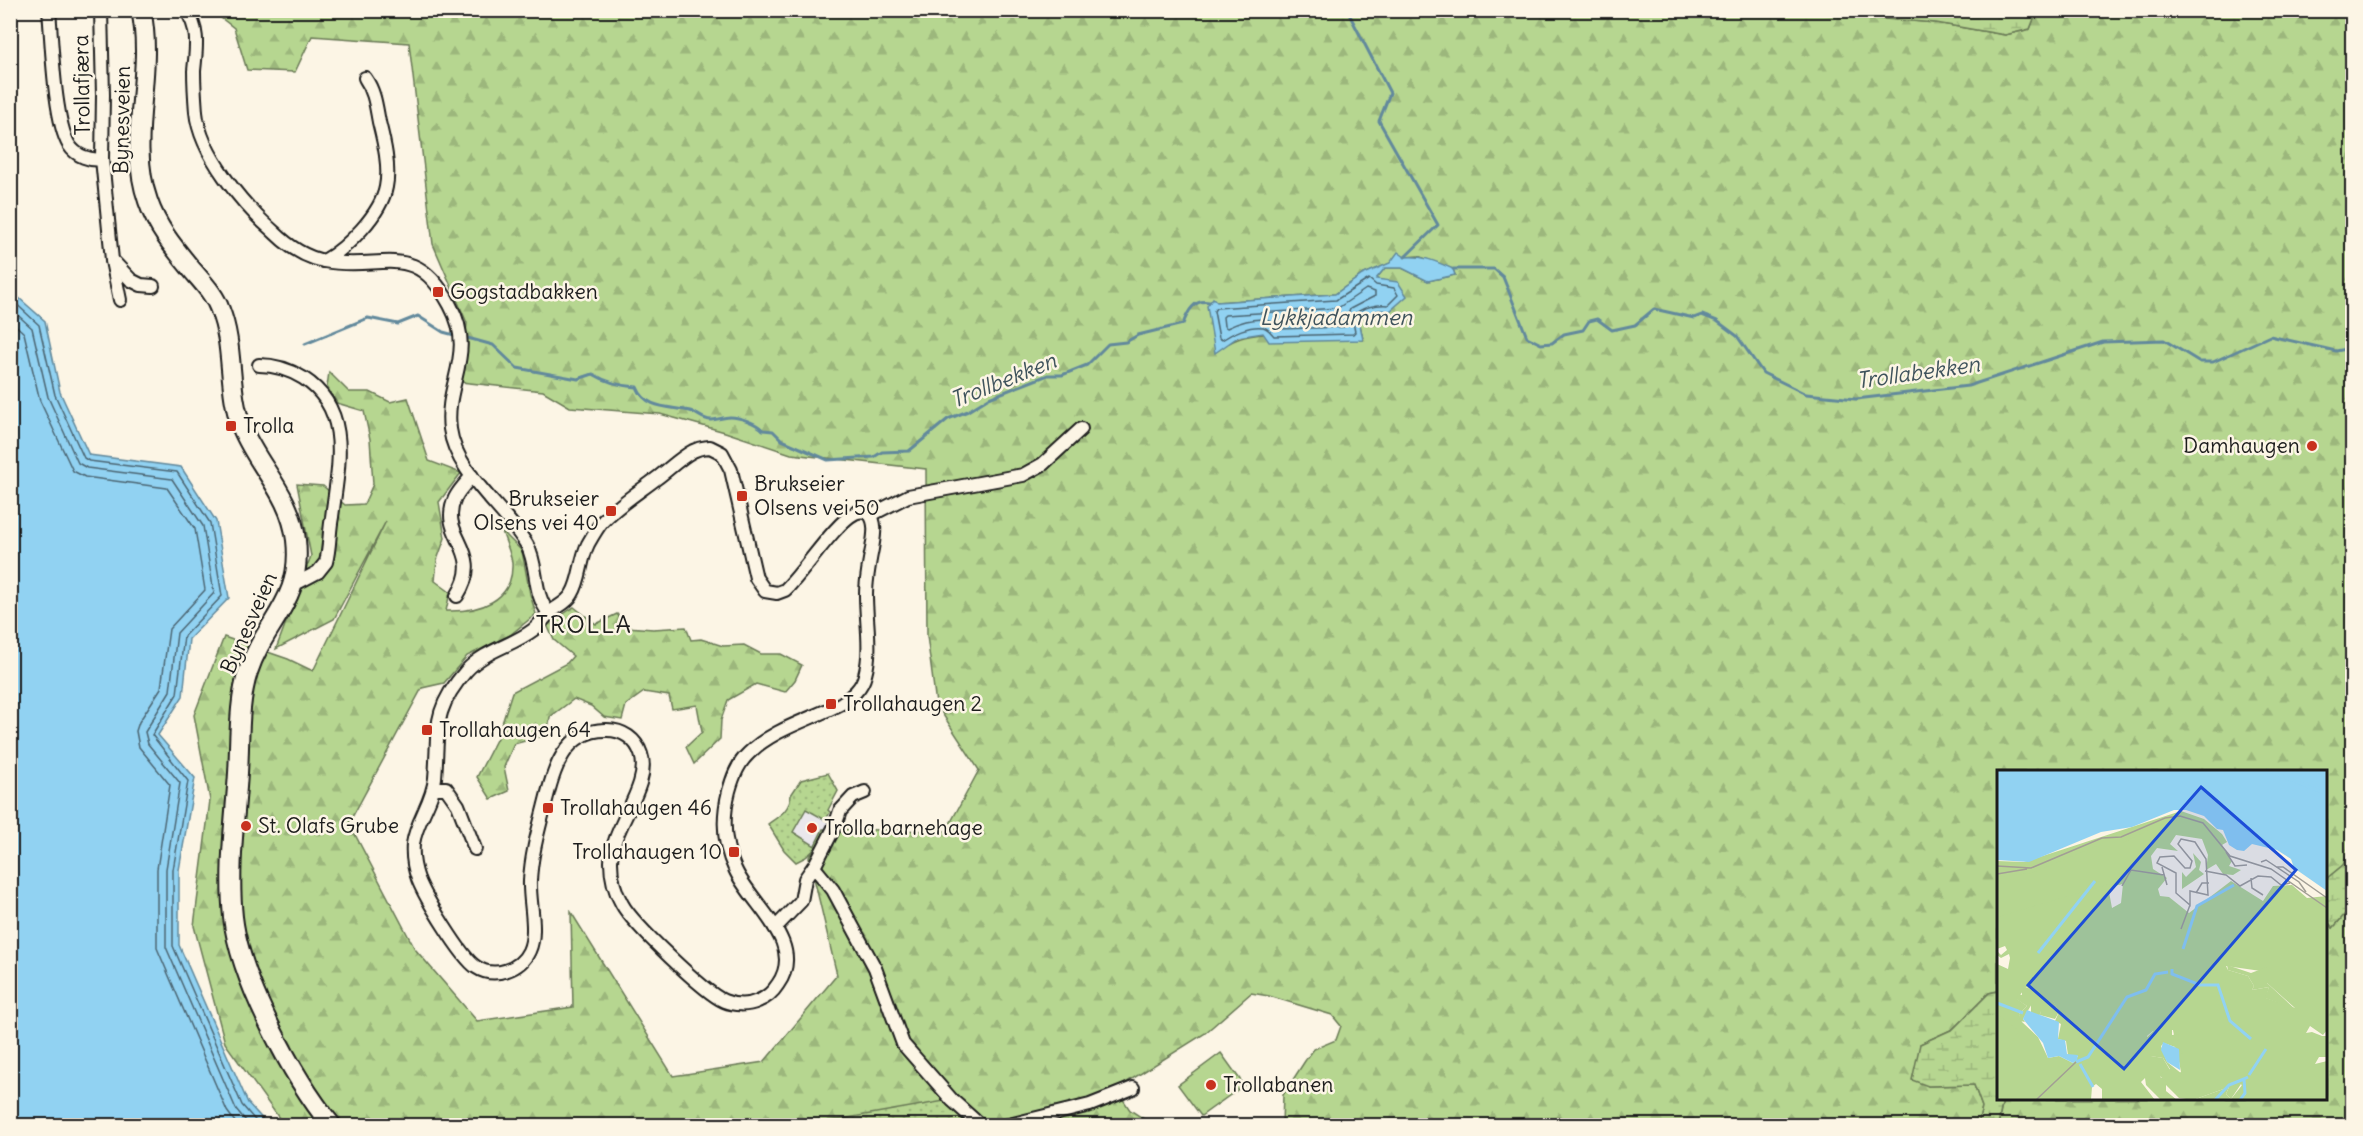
<svg xmlns="http://www.w3.org/2000/svg" width="2363" height="1136" font-family="Delius,sans-serif">
  <style>
    .built { fill: #eae7eb }
    .forest { fill: url(#forest-firs); stroke: #697956; stroke-width: 1.5; fill-rule: evenodd }
    .wetland { fill: url(#wetland-marsh); stroke: #697956; stroke-width: 1.5 }
    .park { fill: url(#park-dots); stroke: #697956; stroke-width: 1.5 }
    .pitch { fill: #b6d690; stroke: #697956; stroke-width: 1.5 }
    .water { fill: #91d2f2; stroke: #62899c; stroke-width: 1.5 }
    .lines { fill: none; stroke-linecap: round; stroke-linejoin: round }
    .shore { stroke: #4b6572; stroke-width: 1.5 }
    .stream { stroke: #62899c; stroke-width: 3 }
    .minor-casing { stroke: #1c1c1c; stroke-width: 16 }
    .primary-casing { stroke: #1c1c1c; stroke-width: 22 }
    .minor { stroke: #fcf5e5; stroke-width: 12 }
    .primary { stroke: #fcf5e5; stroke-width: 18 }
    .poi-dot { fill: #c8321e; stroke: #fcf5e5; stroke-width: 2 }
    .labels { text-anchor: middle; stroke-width: 5; stroke-linejoin: round; paint-order: stroke }
    .street-label { font-size: 21px; fill: #1c1c1c; stroke: #fcf5e5 }
    .poi-label { font-size: 21px; fill: #1c1c1c; stroke: #fcf5e5; text-anchor: start }
    .water-label { font-size: 22px; font-style: italic; fill: #3f535c; stroke: #fcf5e5 }
    .quarter-label { font-size: 24px; letter-spacing: 1.5px; fill: #1c1c1c; stroke: #fcf5e5 }
    .inset-river { fill: none; stroke: #91d2f2; stroke-width: 3 }
    .inset-road { fill: none; stroke: #a29e95; stroke-width: 1.5 }
    .view { fill: #1d4ed8; fill-opacity: 0.15; stroke: #1d4ed8; stroke-width: 3 }
    .inset-edge { fill: none; stroke: #1c1c1c; stroke-width: 3 }
  </style>
  <defs>
    <pattern id="forest-firs" width="22" height="20" patternUnits="userSpaceOnUse" patternTransform="scale(1.5)"><rect width="22" height="20" fill="#b6d690"/><path d="M5 1l3.5 6h-7zM16 11l3.5 6h-7z" fill="#9cb77c"/></pattern>
    <pattern id="wetland-marsh" width="20" height="14" patternUnits="userSpaceOnUse" patternTransform="scale(1.5)"><rect width="20" height="14" fill="#b6d690"/><path d="M1 5h8M5 5V1M11 12h8M15 12V8" fill="none" stroke="#9cb77c"/></pattern>
    <pattern id="park-dots" width="8" height="8" patternUnits="userSpaceOnUse" patternTransform="scale(1.5)"><rect width="8" height="8" fill="#b6d690"/><path d="M2 2h.1M6 6h.1" fill="none" stroke="#9cb77c" stroke-width="1.8" stroke-linecap="round"/></pattern>
  </defs>
  <rect width="100%" height="100%" fill="#fcf5e5"/>
  <filter id="ink" filterUnits="userSpaceOnUse"><feTurbulence type="fractalNoise" baseFrequency=".0167" numOctaves="2"/><feDisplacementMap in="SourceGraphic" scale="12" xChannelSelector="R" yChannelSelector="G"/><feConvolveMatrix kernelMatrix="1 2 1 2 8 2 1 2 1" color-interpolation-filters="sRGB"/></filter>
  <g filter="url(#ink)">
    <polygon class="built" points="828,773 838,791 828,810 830,812 827,818 831,820 831,823 817,847 806,857 796,862 784,850 768,824 785,812 791,798 791,795 801,780"/>
    <g class="forest">
      <path d="M1781 10 1936 23 2005 35 2030 29 2037 11H2352V846L2343 865 2326 879V772H1998V991L1989 993 1953 1029 1920 1044 1928 1086 1974 1085 1982 1107 1978 1125H1280L1282 1124 1283 1095 1305 1061 1314 1049 1336 1040 1341 1026 1332 1015 1269 996 1251 993 1204 1034 1116 1089 1130 1110 1153 1125H284L225 1043 194 926 210 800 194 715 224 637 288 659 313 671 386 521 334 619 276 649 311 556 297 484 323 486 345 505 364 504 373 484 370 439 364 411 337 403 327 387 329 372 349 392H370L390 402 408 398 429 461 461 473 439 502 445 538 437 560 435 581 450 592 446 611C478 612 514 602 512 563 511 553 505 541 502 531L522 551 530 594 536 614 510 635 467 656 444 683 422 688 349 823 415 949 477 1021 573 1007 571 912 673 1076 764 1062 837 975 809 857 823 829 946 831 979 770 936 704 927 636 926 469 791 454 725 432 660 414 570 407 543 391 461 382 467 323 433 244 409 43 312 36 295 72 247 70 234 28 212 11ZM1418 256 1453 269 1455 275 1428 281 1402 268H1385L1376 279 1379 310 1359 319 1363 340C1326 337 1261 325 1229 343L1217 302 1335 294 1362 275 1405 257Z"/>
      <polygon points="574,607 596,624 617,614 627,627 653,629 686,627 691,640 701,639 723,646 744,645 761,654 781,654 802,665 795,680 785,692 756,684 728,700 721,720 720,739 694,764 686,747 702,732 697,705 672,709 669,696 644,692 626,705 622,720 604,717 591,706 574,699 550,717 547,735 514,744 504,767 509,791 491,799 477,777 498,736 512,692 567,663 573,656 554,640 547,625"/>
      <polygon points="2352,906 2352,1125 1998,1126 2003,1099 2326,1098 2326,919 2333,928"/>
    </g>
    <g class="wetland">
      <polygon points="1781,11 2037,10 2037,11 2030,29 2005,35 1936,23"/>
      <polygon points="2352,846 2352,906 2333,928 2326,919 2326,879 2343,865"/>
      <polygon points="1998,991 1998,1098 2003,1099 1998,1125 1978,1125 1982,1107 1974,1085 1928,1086 1912,1080 1920,1044 1953,1029 1989,993"/>
    </g>
    <g class="park">
      <path d="M828 773 838 791 828 810 830 812 827 818 831 820V823L806 809 793 832 817 847 806 857 796 862 784 850 768 824C779 816 790 810 791 795L801 780Z"/>
      <polygon points="950,1100 975,1126 802,1126"/>
    </g>
    <polygon class="pitch" points="1221,1053 1244,1085 1201,1116 1178,1085"/>
    <g class="water">
      <path d="M1398 252 1405 257C1423 255 1437 262 1453 269L1455 275 1428 281 1402 268H1385L1376 279 1398 282 1407 296 1390 311 1379 310 1359 319 1363 340 1269 342 1263 333 1238 337 1215 353 1207 306 1213 298 1217 302 1335 294 1362 275 1390 263Z"/>
      <polygon points="10,290 45,321 60,392 89,455 181,467 216,521 229,598 189,639 183,696 158,735 195,778 179,870 179,945 248,1103 268,1125 11,1125"/>
    </g>
    <g class="lines">
      <g class="shore">
        <path d="M1369 279 1376 285 1394 288 1398 295 1388 305C1379 304 1359 307 1354 316 1352 320 1354 327 1355 332L1353 334 1274 336C1271 333 1268 328 1263 327 1250 325 1232 333 1222 340L1219 338 1214 311 1216 308 1336 300Z"/>
        <path d="M1366 289 1375 292V296L1350 309 1344 327 1278 329C1274 325 1271 321 1266 320 1255 317 1237 323 1227 328L1224 326 1223 317 1225 315 1338 308Z"/>
        <polyline points="10,298 39,325 55,395 84,458 89,461 177,472 210,523 222,596 184,636 177,694 152,735 188,781 173,870 173,946 242,1105 260,1126"/>
        <polyline points="10,308 32,328 48,397 78,463 87,468 172,479 203,526 214,593 177,633 170,691 145,732 148,744 180,783 166,869 166,947 236,1109 250,1126"/>
        <polyline points="10,320 24,333 40,401 73,471 85,477 167,488 195,529 205,590 169,629 161,688 139,722 136,731 139,747 170,785 157,869 157,948 227,1111 238,1126"/>
      </g>
      <g class="stream">
        <polyline points="1347,10 1390,93 1379,121 1438,225 1405,257"/>
        <polyline points="1453,269 1494,269 1503,277 1527,337 1541,344 1552,343 1564,334 1583,330 1589,321 1597,319 1612,330 1635,325 1654,309 1694,318 1702,315 1717,321 1737,336 1763,373 1806,394 1856,399 1968,386 2103,342 2164,340 2200,362 2213,362 2270,336 2336,351 2352,348"/>
        <path d="M464 337 493 345 517 368 578 379 593 374C606 382 621 386 637 387 646 410 670 406 690 411 697 413 703 420 711 420 717 420 723 417 730 417 740 417 756 423 763 430L773 431 782 440 828 460 874 457 882 452 909 451 948 419 968 411 989 398 1048 375H1062L1087 365 1108 344 1126 342 1138 335 1183 324C1188 311 1194 299 1209 302"/>
        <polyline points="305,344 368,318 398,324 418,316 443,332 458,336"/>
      </g>
      <defs>
        <g id="minor">
          <path d="M49 10C52 43 54 120 69 145 76 156 90 161 102 159"/>
          <polyline points="101,10 103,95 102,159 112,260 131,280 141,285 153,286"/>
          <path d="M186 10C200 30 196 49 194 71 194 84 195 99 196 112 200 154 243 205 274 232 288 246 304 257 324 261 382 272 414 238 450 305 477 354 444 383 450 429 456 474 505 508 527 545 539 567 532 593 549 613"/>
          <polyline points="112,261 120,300"/>
          <path d="M324 261C347 248 381 214 386 187 390 167 384 142 379 122 376 107 375 92 365 78"/>
          <path d="M259 365C275 365 290 370 303 378 353 410 338 467 332 517 329 532 330 547 326 562L318 572 299 582 294 581"/>
          <path d="M710 447 722 453 731 470 756 578 765 591 777 593 785 590C804 572 835 523 855 513 860 511 864 511 869 513 877 523 874 536 872 549 869 564 866 579 866 595 866 621 872 650 865 675 862 688 852 696 842 703 812 719 773 729 749 753 738 763 733 776 729 791 722 818 723 844 735 869 750 904 807 943 778 984 773 992 766 998 758 1001 747 1006 734 1005 724 1001 705 993 632 923 622 904 615 892 611 876 611 862 611 827 652 786 641 754 636 739 623 730 607 730 561 729 552 777 543 812 537 835 531 858 530 881 529 903 538 931 529 951 520 970 494 979 476 967 461 957 425 897 418 879 414 868 412 856 413 844 416 821 433 802 435 778 439 730 431 711 466 671 485 650 512 646 533 630 540 625 545 616 552 611 559 605 567 603 572 594 581 580 580 560 588 544 592 537 597 528 602 522 618 505 639 492 657 478 669 469 680 458 693 451 701 447 701 448 710 447Z"/>
          <polyline points="871,515 908,496 1023,475 1043,464 1081,429"/>
          <path d="M457 596C487 549 437 537 455 498 459 490 466 483 472 476"/>
          <polyline points="434,788 446,788 458,805 475,849"/>
          <polyline points="814,867 833,890 875,968 903,1044 952,1100 981,1126"/>
          <polyline points="775,928 801,901 805,879 816,863 835,826 840,811 853,797 865,792"/>
          <polyline points="1005,1126 1090,1105 1133,1088"/>
        </g>
        <path id="primary" d="M141 10C155 73 126 139 148 201 157 228 175 249 193 271 203 283 215 295 220 310 235 347 227 390 242 428 258 467 291 495 296 540 303 602 265 620 248 672 238 703 240 740 238 773 235 820 228 869 233 917 240 979 292 1077 332 1126"/>
      </defs>
      <use href="#minor" class="minor-casing"/>
      <use href="#primary" class="primary-casing"/>
      <use href="#minor" class="minor"/>
      <use href="#primary" class="primary"/>
    </g>
  </g>
  <g class="poi-dot">
    <rect x="432" y="286" width="12" height="12" rx="3"/>
    <rect x="225" y="420" width="12" height="12" rx="3"/>
    <circle cx="2312" cy="446" r="6"/>
    <rect x="736" y="490" width="12" height="12" rx="3"/>
    <rect x="605" y="505" width="12" height="12" rx="3"/>
    <rect x="825" y="698" width="12" height="12" rx="3"/>
    <rect x="421" y="724" width="12" height="12" rx="3"/>
    <rect x="542" y="802" width="12" height="12" rx="3"/>
    <circle cx="246" cy="826" r="6"/>
    <circle cx="812" cy="828" r="6"/>
    <rect x="728" y="846" width="12" height="12" rx="3"/>
    <circle cx="1211" cy="1085" r="6"/>
  </g>
  <g class="labels">
    <g class="street-label">
      <text transform="translate(82 85) rotate(-91)" y="7">Trollafjæra</text>
      <text transform="translate(122 120) rotate(-89)" y="7">Bynesveien</text>
      <text transform="translate(249 623) rotate(-66)" y="7">Bynesveien</text>
    </g>
    <g class="poi-label">
      <text x="450" y="299">Gogstadbakken</text>
      <text x="243" y="433">Trolla</text>
      <text x="2300" y="453" text-anchor="end">Damhaugen</text>
      <text x="754" y="491">Brukseier<tspan x="754" dy="24">Olsens vei 50</tspan></text>
      <text x="599" y="506" text-anchor="end">Brukseier<tspan x="599" dy="24">Olsens vei 40</tspan></text>
      <text x="843" y="711">Trollahaugen 2</text>
      <text x="439" y="737">Trollahaugen 64</text>
      <text x="560" y="815">Trollahaugen 46</text>
      <text x="258" y="833">St. Olafs Grube</text>
      <text x="824" y="835">Trolla barnehage</text>
      <text x="722" y="859" text-anchor="end">Trollahaugen 10</text>
      <text x="1223" y="1092">Trollabanen</text>
    </g>
    <g class="water-label">
      <text x="1336" y="325">Lykkjadammen</text>
      <text transform="translate(1918 372) rotate(-8)" y="8">Trollabekken</text>
      <text transform="translate(1003 380) rotate(-22)" y="8">Trollbekken</text>
    </g>
    <g class="quarter-label">
      <text x="584" y="633">TROLLA</text>
    </g>
  </g>
  <g transform="translate(1997 770)">
    <rect width="330" height="330" fill="#fcf5e5"/>
    <path d="M184 41 207 49 225 64 230 72 225 75 235 91 232 96 244 100 236 105 226 104 219 94 209 100 211 85 205 69 179 65 173 74 181 81 160 78 154 86 156 99 170 108 161 119 163 126 172 127 192 143 234 111 266 131 276 116 295 115 310 128 330 126V260L326 265 313 256 309 263 315 262 325 266H330V287H322L318 294 330 291V330H243L249 324 244 314 234 329 229 324 232 317 196 330 182 328 169 315V321L180 330H164L149 315 148 308 144 312 158 330H105V319L99 314 95 317 94 330H0V194L11 199 13 188 12 184 4 188 0 185V181L4 185 10 180 8 176 0 179V91L27 92ZM126 114 124 133 115 138 112 122 117 116ZM229 196 264 201 270 213 298 238 269 228 272 217 255 220 257 216 251 206 231 200ZM29 217 34 219V245L42 247 45 238 52 235 51 228 56 231 62 242 58 251 64 254 61 269 69 271 71 285 81 286 76 293 62 286 51 288 41 267 25 252 22 244 30 236 20 229ZM176 260 184 302 169 309 163 307 173 300 166 288 154 286 150 266 156 261ZM196 83 204 92 202 100 207 104 185 119V102L189 107 199 97Z" fill="#b6d690" fill-rule="evenodd"/>
    <path d="M230 195 254 203 270 197V213L298 239H293L291 244 287 235 268 228 272 217 255 220 257 216 251 206 231 200ZM25 216 34 219 36 232 26 249 28 252 23 251 22 244 30 236 19 229 21 224 25 225ZM51 228H55L62 242 58 249 43 245 44 236 51 235ZM170 248 175 250V265L182 264 180 277 186 283 181 287 178 277 167 273 164 276 170 292 185 304 172 314 162 305 173 299 166 288 153 286 149 268ZM246 314 249 324 243 330H196L232 317 229 324 234 329Z" fill="#b6d690"/>
    <path d="M165 54 138 99 113 114 0 147V107L35 103 107 73H125ZM0 244 22 261 0 295Z" fill="#b6d690"/>
    <path d="M0 0H330V121L297 98 294 89 280 80 255 74 247 81 240 80 232 75 226 60 220 59 207 46 189 40H177L135 57 104 62 32 92 0 90ZM30 240 62 252 61 269 68 270 70 284 81 285 80 290 76 293 62 286 51 288 46 273 26 249ZM166 272 182 279 183 300 170 292 164 280Z" fill="#91d2f2"/>
    <path class="inset-river" d="M270 0 330 24M310 0 330 9M186 179 200 136 237 115M41 183 98 111M175 199V204L203 215H221L233 251 254 269M0 233 26 243M79 292 91 287 130 227 149 220 158 204 171 202M83 294 96 317M252 305 269 279M218 330 232 315 247 309M243 330 248 323 247 309 251 307"/>
    <path class="inset-road" d="M184 69 198 72 209 89 211 125 193 121V135L179 123V103L160 93 163 87 177 86 188 98H193L195 91 181 74ZM229 82 238 96 250 95M264 92 269 90 302 112 309 122M0 96 34 98 105 68 124 67 168 48 183 46 206 53 233 86 274 99 330 138M165 97 170 115M279 97H286L330 128M208 101 229 105 243 116 261 106 274 107 284 115 293 113M0 104 30 99M254 108 255 118 266 125M125 116 134 100 167 105M199 123 205 113H212M184 159 193 135M39 330 79 292"/>
    <path class="view" d="M204 17 299 100 127 299 31 215Z"/>
    <rect width="330" height="330" class="inset-edge"/>
  </g>
  <rect width="2363" height="1136" fill="none" stroke="#fcf5e5" stroke-width="36"/>
  <rect x="18" y="18" width="2327" height="1100" fill="none" stroke="#1c1c1c" stroke-width="2" filter="url(#ink)"/>
</svg>
